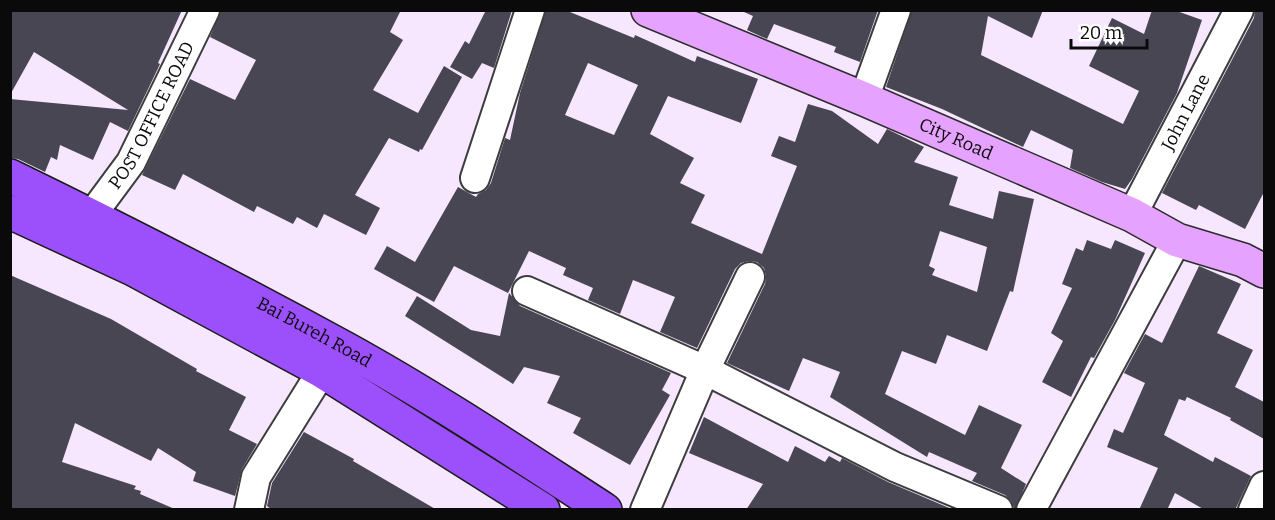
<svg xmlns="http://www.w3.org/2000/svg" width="1275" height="520" font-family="Bitter,serif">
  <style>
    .building { fill: #494653; fill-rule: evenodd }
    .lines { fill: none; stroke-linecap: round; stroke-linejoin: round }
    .minor-casing { stroke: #3d3d3d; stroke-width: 32 }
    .secondary-casing { stroke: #2c2c2c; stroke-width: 36 }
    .trunk-casing { stroke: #1b1b1b; stroke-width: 36 }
    .minor { stroke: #fff; stroke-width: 28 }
    .secondary { stroke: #e6a2ff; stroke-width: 33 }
    .trunk { stroke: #9c50fc; stroke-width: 33 }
    .labels { text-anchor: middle; stroke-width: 6; stroke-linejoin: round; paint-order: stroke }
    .street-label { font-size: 18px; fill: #0a0a0a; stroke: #fff }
  </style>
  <rect width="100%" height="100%" fill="#f6e7ff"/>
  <g class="building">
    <polygon points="10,10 182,10 158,63 160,64 128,131 110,122 93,160 60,145 57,160 51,157 45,172 18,159 10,158 10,99 128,110 34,52 10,95"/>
    <polygon points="221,10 401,10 390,32 403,40 373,90 418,113 444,66 462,77 422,150 420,149 419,152 389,138 355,195 380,208 366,235 324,214 317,228 297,217 293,224 257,206 254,212 183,174 175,190 142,175 190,79 235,100 256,60 210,37"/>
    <polygon points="486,10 512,10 494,68 482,63 472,79 450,67 465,41 469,44"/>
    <path d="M546 10H565L634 38 635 35 695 62 697 56 758 79 741 123 668 96 650 134 694 158 680 183 705 195 691 223 762 254 797 166 771 156 779 136 795 142 808 104 832 111 878 144 887 129 924 147 914 162 958 177 949 205 993 219 999 191 1034 199 1013 292 1010 291 987 351 947 335 936 364 902 351 885 394 965 435 979 405 1022 425 1001 468 1026 484 1015 510 1011 501 1005 495 972 481 977 473 929 452 927 457 830 397 840 372 803 358 789 391 727 363 765 284 766 276 764 268 757 262 749 261 741 263 735 269 697 348 660 332 675 297 633 280 620 314 588 300 593 288 563 275 566 268 529 251 508 293 454 266 434 302 374 269 387 246 415 262 458 187 476 197 478 194 486 190 491 183 505 138 510 140 520 93ZM588 63 638 85 614 135 565 115ZM940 231 987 247 977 292 932 275 935 269 929 266Z"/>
    <polygon points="744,10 878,10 860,62 834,52 836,47 774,24 767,39 747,30 753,16 744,12"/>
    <polygon points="912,10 980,12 977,10 1043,10 1032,38 988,16 981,55 1123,124 1139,91 1089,66 1112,18 1144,34 1152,10 1174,10 1202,20 1177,93 1132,179 1125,189 1102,182 1070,168 1073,150 1031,130 1023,147 942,109 886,87"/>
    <polygon points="1255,10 1264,10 1264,192 1245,229 1199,205 1196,210 1162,193 1254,18"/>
    <polygon points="1087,240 1111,249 1115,240 1145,253 1115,320 1094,358 1091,357 1071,397 1042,382 1063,341 1051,333 1072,288 1062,284 1076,248 1083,251"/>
    <polygon points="1199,266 1241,284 1217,333 1253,350 1235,387 1264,402 1264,439 1230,420 1231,418 1187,397 1185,401 1179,399 1164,435 1213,462 1215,457 1251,476 1235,510 1205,510 1175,493 1167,510 1139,510 1158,468 1107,447 1114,429 1123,433 1145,383 1124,373 1145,334 1162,343"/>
    <polygon points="10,275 111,319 197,369 196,371 246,397 229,430 257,444 242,469 235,496 193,481 196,472 158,448 151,461 75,423 62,462 136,486 134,489 141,491 140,494 177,510 10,510"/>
    <polygon points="509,293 520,306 671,373 662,390 670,395 630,465 573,433 581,418 547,403 560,376 524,367 513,384 405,316 417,296 471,330 500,336"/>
    <polygon points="704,417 788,462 795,446 825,462 829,456 840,462 842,458 888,482 954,510 746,510 763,484 689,453"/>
    <polygon points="304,432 354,459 353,461 437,510 272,510 267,506 272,483"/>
  </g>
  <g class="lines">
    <defs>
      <g id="minor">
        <polyline points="864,99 896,10"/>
        <polyline points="475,178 530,10"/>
        <path id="s1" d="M1132 215 1239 10"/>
        <path id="s2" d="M91 216 131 162 205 10"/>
        <polyline points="527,291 705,370 895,467 998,510"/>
        <polyline points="249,510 256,477 322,371"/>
        <polyline points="645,510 705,370 750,277"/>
        <polyline points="1031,510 1177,240"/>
        <polyline points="1253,510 1264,486"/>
      </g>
      <g id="secondary">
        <path id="s3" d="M648 10 864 99 1132 215 1177 240 1243 260 1264 271"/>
      </g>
      <g id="trunk">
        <path id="s4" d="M10 176C123 231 236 289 346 349 435 398 520 455 605 510"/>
        <polyline points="10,212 133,269 322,371 543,510"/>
      </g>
    </defs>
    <use href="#minor" class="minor-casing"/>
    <use href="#secondary" class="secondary-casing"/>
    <use href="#trunk" class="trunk-casing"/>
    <use href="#minor" class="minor"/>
    <use href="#secondary" class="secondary"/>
    <use href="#trunk" class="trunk"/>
  </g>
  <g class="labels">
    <g class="street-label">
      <text dy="6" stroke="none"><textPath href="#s1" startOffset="116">John Lane</textPath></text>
      <text dy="6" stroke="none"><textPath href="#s2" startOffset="118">POST OFFICE ROAD</textPath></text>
      <text dy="6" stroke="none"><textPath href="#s3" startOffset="334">City Road</textPath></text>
      <text dy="6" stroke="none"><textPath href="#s4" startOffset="342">Bai Bureh Road</textPath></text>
    </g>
  </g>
  <rect width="1275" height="520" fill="none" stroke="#0a0a0a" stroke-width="24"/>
  <path d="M1071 39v9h76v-9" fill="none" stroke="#0a0a0a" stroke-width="3"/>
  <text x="1080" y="39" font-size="18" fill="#0a0a0a" stroke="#ffffff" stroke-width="4.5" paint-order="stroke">20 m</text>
</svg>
